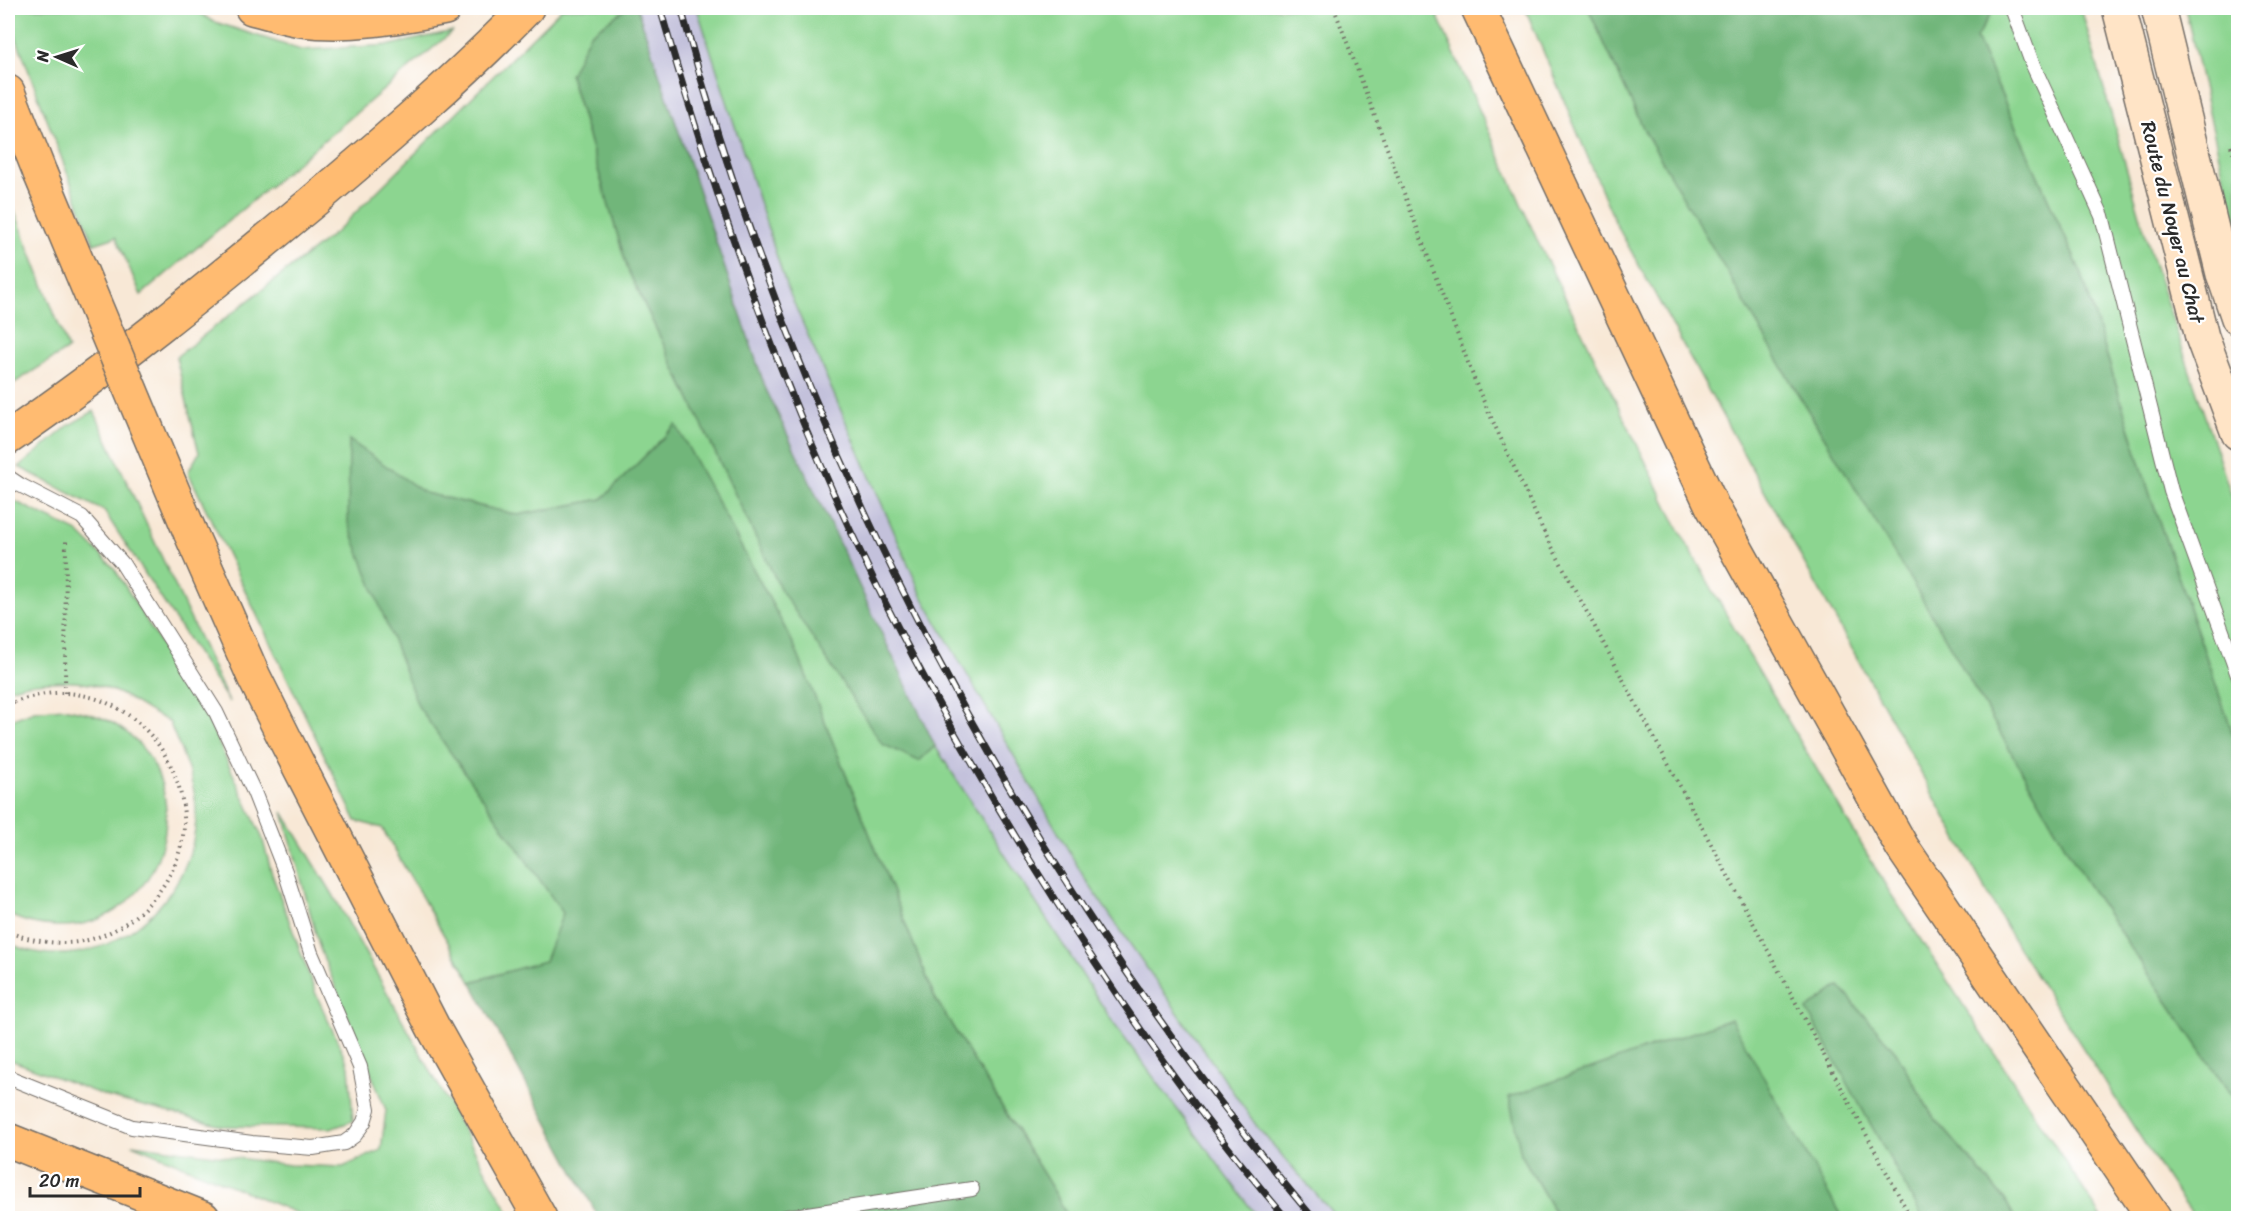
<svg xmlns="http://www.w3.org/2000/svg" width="2246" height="1226" font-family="Sriracha,sans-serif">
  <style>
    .industrial { fill: #c3c1db }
    .green { fill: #8cd590; stroke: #5c805e; stroke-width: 1.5 }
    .forest { fill: #71b67a; stroke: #4e7052; stroke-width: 1.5 }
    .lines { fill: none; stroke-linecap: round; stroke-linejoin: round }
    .lane-casing { stroke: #736d67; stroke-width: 16 }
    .secondary-casing { stroke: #736d67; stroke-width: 36 }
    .primary-casing { stroke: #736d67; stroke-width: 36 }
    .highway-casing { stroke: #736d67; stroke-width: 36 }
    .path { stroke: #736d67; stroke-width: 4; stroke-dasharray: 1.5 4.5; stroke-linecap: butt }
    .lane { stroke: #fff; stroke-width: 14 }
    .secondary { stroke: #ffe4c6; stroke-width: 33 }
    .primary { stroke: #ffbb71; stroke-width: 33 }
    .highway { stroke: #ffbb71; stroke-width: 33 }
    .rail-casing { stroke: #2b2b2b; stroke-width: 7 }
    .rail { stroke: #fff; stroke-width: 4.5; stroke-dasharray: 14; stroke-linecap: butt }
    .highway-bridge-casing { stroke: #736d67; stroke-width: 36; stroke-linecap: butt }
    .highway-bridge { stroke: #ffbb71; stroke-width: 33 }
    .labels { text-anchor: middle; stroke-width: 4.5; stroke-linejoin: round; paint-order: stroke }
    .street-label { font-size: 20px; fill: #2b2b2b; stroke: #fff }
  </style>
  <rect width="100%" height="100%" fill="#fff"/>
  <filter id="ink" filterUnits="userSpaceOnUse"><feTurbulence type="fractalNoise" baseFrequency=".0167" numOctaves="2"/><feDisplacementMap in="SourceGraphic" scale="12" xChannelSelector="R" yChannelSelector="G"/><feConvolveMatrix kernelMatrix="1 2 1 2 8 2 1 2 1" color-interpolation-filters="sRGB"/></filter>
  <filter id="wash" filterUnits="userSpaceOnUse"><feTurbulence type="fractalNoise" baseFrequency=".008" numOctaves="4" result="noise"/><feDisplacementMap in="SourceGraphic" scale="24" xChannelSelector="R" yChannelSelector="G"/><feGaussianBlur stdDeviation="1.35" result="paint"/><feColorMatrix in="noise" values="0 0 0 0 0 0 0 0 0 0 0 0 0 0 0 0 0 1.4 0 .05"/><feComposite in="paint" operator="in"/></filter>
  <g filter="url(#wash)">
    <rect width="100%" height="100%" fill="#f8e8d6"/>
    <polygon class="industrial" points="637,8 697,8 786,285 923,598 1085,879 1258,1128 1337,1218 1258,1218 1114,1024 935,746 765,387"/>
    <g class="green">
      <polygon points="8,8 193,8 212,21 301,50 391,45 453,31 141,295 116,237 94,244 8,16"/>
      <polygon points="562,8 627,8 590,34 570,76 628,270 781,590 919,761 935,746 1114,1024 1258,1218 1068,1218 1057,1196 935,998 794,645 676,425 602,499 518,515 425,493 349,441 418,706 564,913 545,961 471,982 382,828 356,821 188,472 199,453 176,357 336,232"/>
      <polygon points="697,8 1434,8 1538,242 1678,528 1749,655 1889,891 2102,1218 2015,1218 2005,1200 1932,1115 1896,1052 1839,986 1807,1010 1923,1218 1842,1218 1730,1019 1521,1154 1558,1218 1337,1218 1258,1128 1085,879 923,598 786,285"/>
      <polygon points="1525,8 1588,8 1645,132 1942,632 2086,882 2238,1105 2238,1218 2195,1218 2172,1186 2017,946 1616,224"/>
      <polygon points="1994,8 2081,8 2153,261 2238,515 2238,749 2151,498 2082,275 1976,38"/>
      <polygon points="2185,8 2238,8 2238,239"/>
      <polygon points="8,194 68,349 8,387"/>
      <polygon points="94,411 229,702 104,511 19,467 69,425"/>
      <path d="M8 498 78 532 114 568 209 722 262 837 272 874 316 994 349 1066 353 1121 333 1128 222 1126 108 1097 8 1059V943C96 984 197 905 196 812 196 780 180 750 169 721 148 713 136 701 116 692 86 678 39 679 8 689Z"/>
      <path d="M63 708C83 712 102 715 119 727 207 786 163 930 56 926 39 925 22 922 8 914V721L34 711Z"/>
      <polygon points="283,812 332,893 512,1218 308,1218 132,1144 290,1165 343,1167 381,1150 386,1110 320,949"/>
    </g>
    <g class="forest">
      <polygon points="627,8 637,8 765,387 935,746 919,761 882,744 781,590 628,270 570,75 590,34"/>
      <polygon points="1588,8 1994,8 1976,38 2082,275 2151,498 2238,749 2238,1105 2086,882 1942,632 1798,394 1645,132"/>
      <polygon points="676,425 794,645 935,998 1057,1196 1068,1218 599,1218 471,982 545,961 563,913 418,706 348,523 349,440 425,493 518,515 602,499"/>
      <polygon points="1839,986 1896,1052 1932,1115 2005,1200 2015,1218 1923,1218 1807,1010"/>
      <polygon points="1731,1019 1842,1218 1558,1218 1521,1154 1509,1097"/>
    </g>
  </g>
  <g filter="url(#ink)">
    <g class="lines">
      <defs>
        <g id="lane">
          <polyline points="2012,8 2032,63 2102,216 2171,491 2238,675"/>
          <polyline points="8,477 20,485 82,517 122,563 216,712 254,792 286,874 311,953 360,1067 368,1109 364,1122 355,1135 344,1143 313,1148 252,1143 132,1127 8,1077"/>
          <polyline points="781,1218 972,1189"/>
        </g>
        <g id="secondary">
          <polyline points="2119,8 2202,337 2238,433"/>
          <polyline points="2158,8 2223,274 2238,318"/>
        </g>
        <path id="primary" d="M252 8C268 12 285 18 302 20 351 26 398 17 445 8"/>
        <g id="highway">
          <polyline points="1478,8 1712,506 1902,847 2154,1218"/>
          <polyline points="8,92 40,173"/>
          <path d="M8 438C113 366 211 286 309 205 384 142 459 78 527 8"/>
          <polyline points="190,532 254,677 287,743 434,1029 540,1218"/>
          <polyline points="8,1140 203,1218"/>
        </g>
      </defs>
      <use href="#lane" class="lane-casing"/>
      <use href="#secondary" class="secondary-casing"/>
      <use href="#primary" class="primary-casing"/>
      <use href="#highway" class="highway-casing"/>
      <g class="path">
        <polyline points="1334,8 1478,389 1543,530 1911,1218"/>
        <polyline points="2231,146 2238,168"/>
        <polyline points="65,693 66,538"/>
        <path d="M8 704C26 698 45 692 65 693 130 696 180 752 184 816 187 879 129 942 65 943 45 943 27 939 8 932"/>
      </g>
      <use href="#lane" class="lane"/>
      <use href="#secondary" class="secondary"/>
      <use href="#primary" class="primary"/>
      <use href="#highway" class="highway"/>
      <defs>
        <g id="rail">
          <path d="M660 8C713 193 777 376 860 551 917 671 984 788 1055 900 1125 1011 1201 1119 1286 1218"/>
          <path d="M681 8C801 451 1018 866 1313 1218"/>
        </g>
      </defs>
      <use href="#rail" class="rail-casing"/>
      <use href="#rail" class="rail"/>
      <defs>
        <polyline id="highway-bridge" points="40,173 190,532"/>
      </defs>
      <use href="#highway-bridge" class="highway-bridge-casing"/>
      <use href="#highway-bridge" class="highway-bridge"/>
    </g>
  </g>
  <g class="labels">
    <g class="street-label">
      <text transform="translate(2173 222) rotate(76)" y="7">Route du Noyer au Chat</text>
    </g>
  </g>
  <rect width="2246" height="1226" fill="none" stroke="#fff" stroke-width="30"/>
  <g transform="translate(57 57) rotate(273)" stroke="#ffffff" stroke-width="4.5" paint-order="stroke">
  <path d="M0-4.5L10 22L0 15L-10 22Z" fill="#2b2b2b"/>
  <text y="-9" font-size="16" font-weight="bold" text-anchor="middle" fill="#2b2b2b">N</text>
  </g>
  <path d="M30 1187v9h110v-9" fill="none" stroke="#2b2b2b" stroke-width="3"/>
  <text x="39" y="1187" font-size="18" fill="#2b2b2b" stroke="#ffffff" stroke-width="4.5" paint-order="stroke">20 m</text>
</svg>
